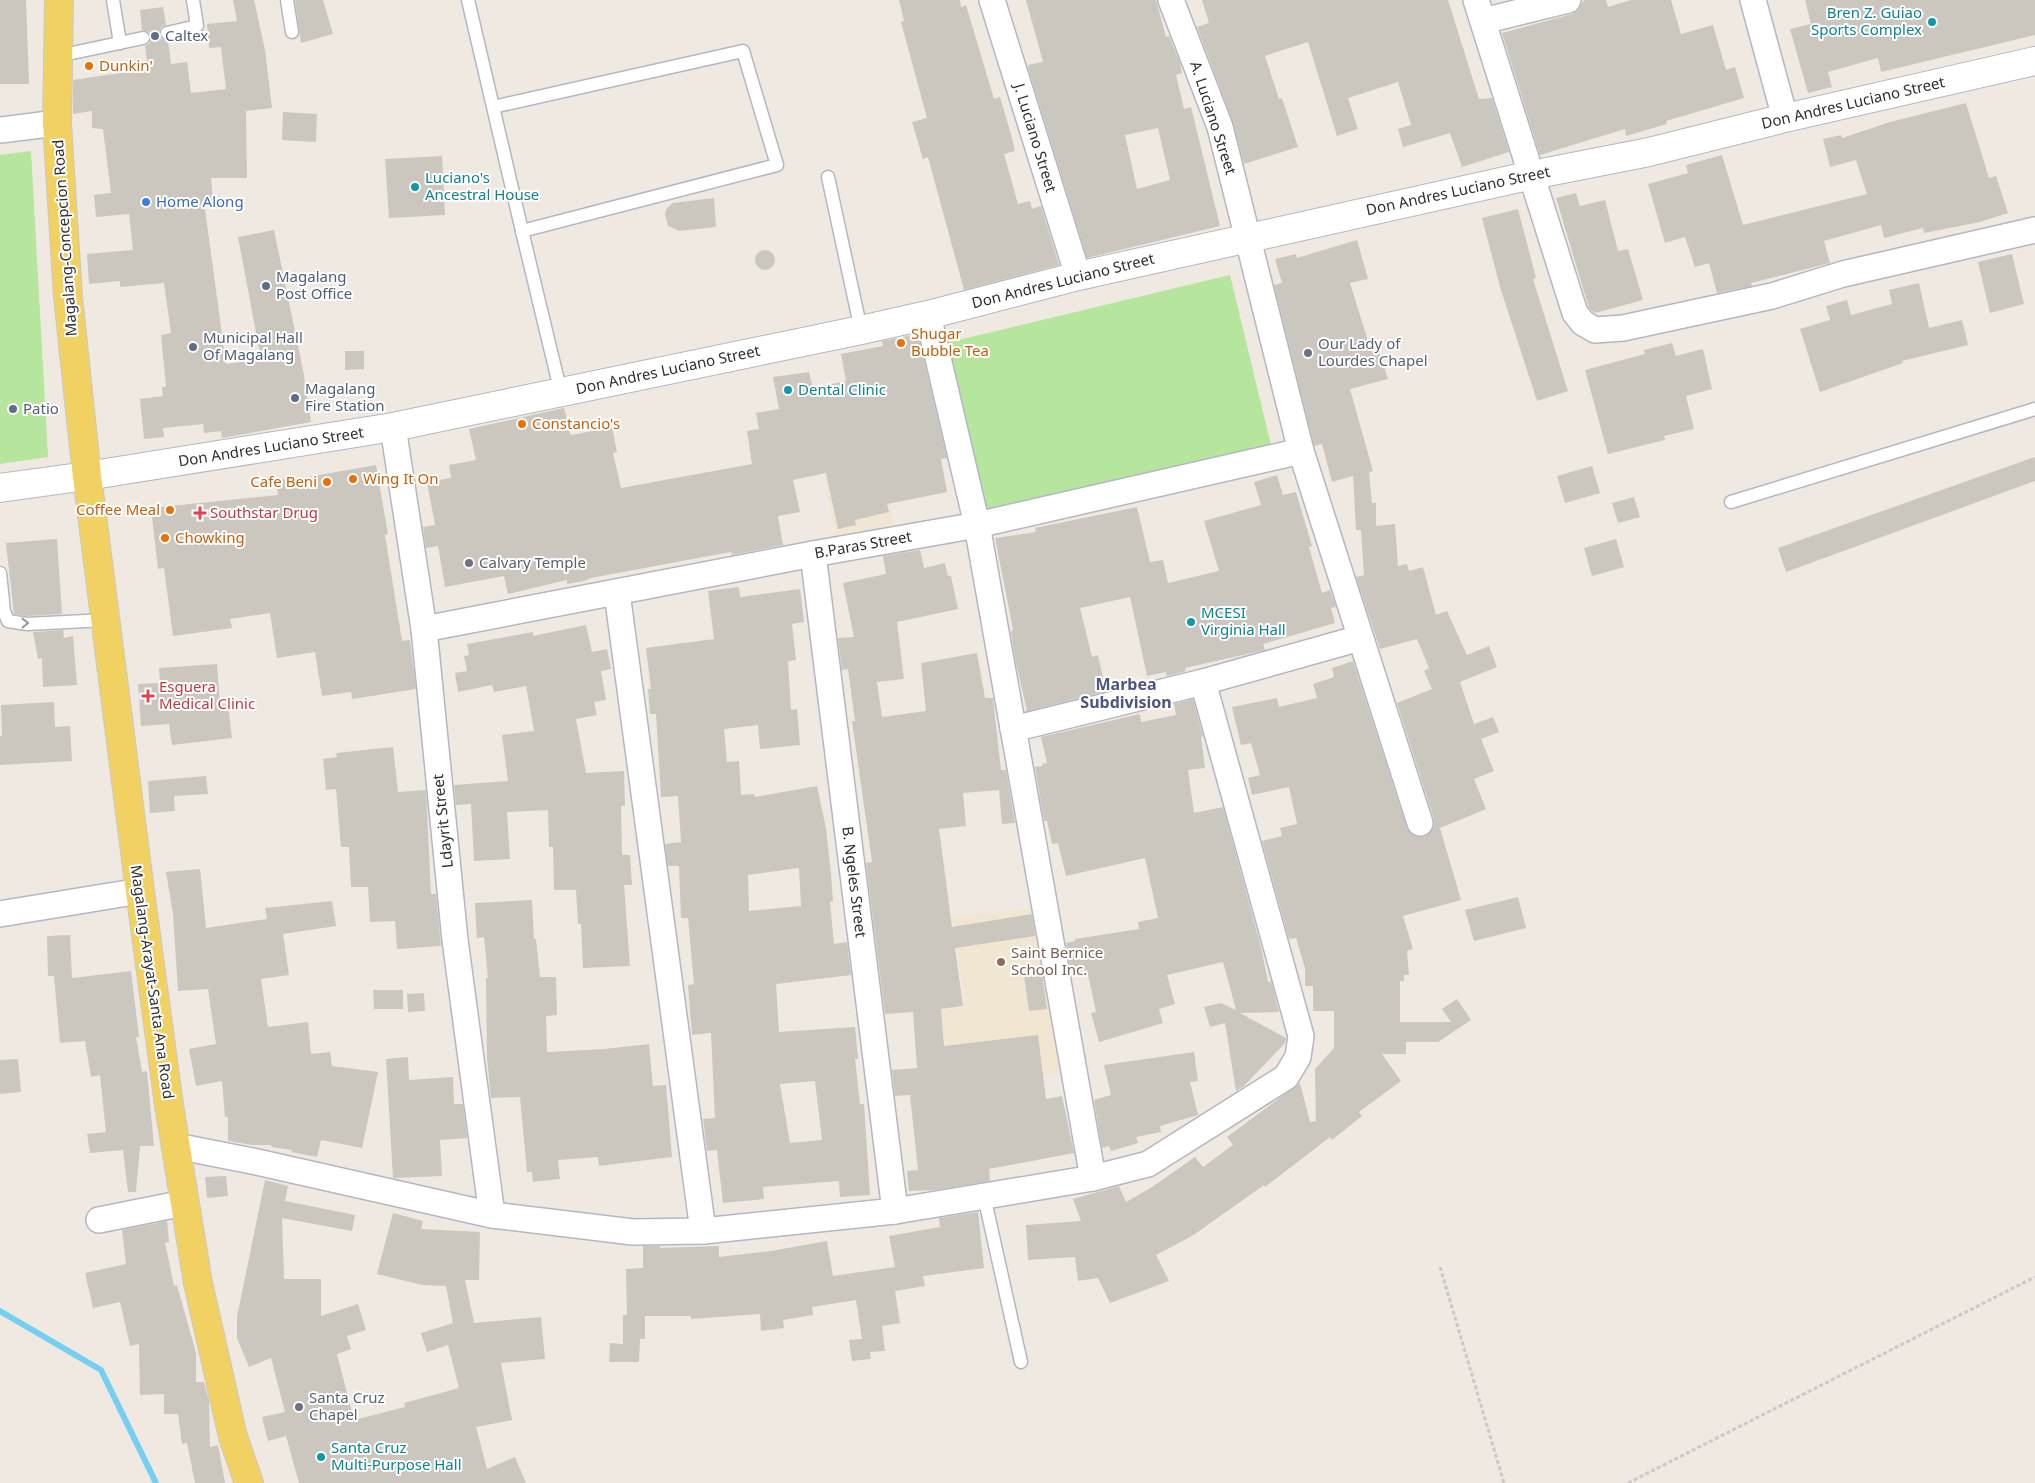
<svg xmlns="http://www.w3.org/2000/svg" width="2035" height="1483" font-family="'Noto Sans',sans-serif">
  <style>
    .education { fill: #f0e6d1 }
    .green { fill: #b6e59e }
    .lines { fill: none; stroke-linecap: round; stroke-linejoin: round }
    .stream { stroke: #75cff0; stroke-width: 6 }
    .building { fill: #cbc7bf; fill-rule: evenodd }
    .service-casing { stroke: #b4b7c1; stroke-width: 15 }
    .minor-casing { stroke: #b4b7c1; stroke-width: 28 }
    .tertiary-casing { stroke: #b4b7c1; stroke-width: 30 }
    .secondary-casing { stroke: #b4b7c1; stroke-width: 30 }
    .primary-casing { stroke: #c9c9c9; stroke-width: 30 }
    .path { stroke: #c9c9c9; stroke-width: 3; stroke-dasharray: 4 2.5; stroke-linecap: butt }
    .service { stroke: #fff; stroke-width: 12 }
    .minor { stroke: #fff; stroke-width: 25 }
    .tertiary { stroke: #fff; stroke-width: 28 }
    .secondary { stroke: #fff; stroke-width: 28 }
    .primary { stroke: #f2d163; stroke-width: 28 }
    .oneway { stroke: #969696 }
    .culture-dot { fill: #0f9aa8; stroke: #fff; stroke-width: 2 }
    .service-dot { fill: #5c6f8a; stroke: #fff; stroke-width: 2 }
    .food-dot { fill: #e8710a; stroke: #fff; stroke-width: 2 }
    .shop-dot { fill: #3f7fe0; stroke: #fff; stroke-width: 2 }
    .worship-dot { fill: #6b7280; stroke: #fff; stroke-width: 2 }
    .health-dot { fill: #e0444e; stroke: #fff; stroke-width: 2 }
    .education-dot { fill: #8d6e63; stroke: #fff; stroke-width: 2 }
    .labels { text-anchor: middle; stroke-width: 4; stroke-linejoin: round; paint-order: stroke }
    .culture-label { font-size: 15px; fill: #0d838f; stroke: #fff; text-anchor: start }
    .service-label { font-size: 15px; fill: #4e5e75; stroke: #fff; text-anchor: start }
    .food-label { font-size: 15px; fill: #c56008; stroke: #fff; text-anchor: start }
    .street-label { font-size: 15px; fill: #2e2e2e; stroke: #fff }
    .shop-label { font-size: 15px; fill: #366cbe; stroke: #fff; text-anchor: start }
    .worship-label { font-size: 15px; fill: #5b616d; stroke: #fff; text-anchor: start }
    .health-label { font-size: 15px; fill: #be3a42; stroke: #fff; text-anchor: start }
    .education-label { font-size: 15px; fill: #785e54; stroke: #fff; text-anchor: start }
    .neighbourhood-label { font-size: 16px; font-weight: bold; fill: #4d5680; stroke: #fff }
  </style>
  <rect width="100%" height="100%" fill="#efe9e1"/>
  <g class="education">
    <polygon points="882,463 894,524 836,536 824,475"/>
    <polygon points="1034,908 1063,1073 950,1089 941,1011 965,1007 953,917"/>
  </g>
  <g class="green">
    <polygon points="31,151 48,457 0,464 0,155"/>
    <polygon points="1230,275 1271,445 983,514 942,344"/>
  </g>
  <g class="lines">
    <polyline class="stream" points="0,1311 101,1370 156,1483"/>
  </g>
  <g class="building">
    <polygon points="0,0 26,0 29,84 0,84"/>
    <polygon points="233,0 254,0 265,50 272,108 246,111 247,178 211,178 213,201 204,202 226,364 261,359 238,237 274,230 303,370 311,422 222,438 221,431 204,433 203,424 163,428 164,437 144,439 140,399 163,396 162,387 166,387 161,335 171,333 164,283 120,287 120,281 89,284 87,254 133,250 129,214 96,217 94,195 111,193 103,129 92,128 92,111 73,114 73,80 148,69 145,46 149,44 151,37 149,32 142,30 140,10 163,7 166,25 161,27 159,35 161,39 168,41 171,64 187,62 191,93 226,89 221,47 209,48 207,24 237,21"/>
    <polygon points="295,0 323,0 333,34 301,43"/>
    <polygon points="899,0 960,0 961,7 966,5 994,99 1000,97 1012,138 1015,151 1004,154 1018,204 1030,201 1032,209 1041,206 1059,265 964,290 928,157 923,159 912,122 927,118 901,22 904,21"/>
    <path d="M1026 0H1156L1166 37 1169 36 1180 63 1182 73 1176 75 1184 109 1191 107 1220 226 1087 258 1029 71 1028 65 1043 62ZM1158 128 1170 180 1137 189 1125 135Z"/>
    <polygon points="1202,0 1448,0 1479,99 1492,98 1509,152 1462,167 1450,133 1403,147 1398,129 1411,125 1398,82 1348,98 1358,129 1337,136 1308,42 1265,56 1279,99 1282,98 1298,147 1244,164 1233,122 1197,27 1209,23"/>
    <polygon points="1584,0 1606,0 1608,7 1631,0 1671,0 1681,34 1713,25 1726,70 1735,67 1744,98 1666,121 1667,124 1626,136 1625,129 1540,155 1502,33 1572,14 1578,10"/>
    <polygon points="1805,0 2035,0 2035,35 1881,72 1878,58 1828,72 1832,87 1808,93 1790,29 1811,24"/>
    <polygon points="1966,103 1989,178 1996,176 2008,213 1980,222 1924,233 1923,228 1884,238 1881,225 1824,241 1830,263 1751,283 1752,286 1717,293 1709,263 1695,267 1685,237 1665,243 1648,184 1688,173 1686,165 1722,155 1743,225 1867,194 1856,160 1830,167 1823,139 1841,135 1842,138 1890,122"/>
    <polygon points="283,112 317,114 316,142 282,140"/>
    <polygon points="442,156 445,215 389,218 385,159"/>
    <polygon points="1576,193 1580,206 1605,200 1618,251 1628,249 1643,300 1595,313 1589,308 1556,198"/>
    <polygon points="714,198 716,227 679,231 668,226 665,214 667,208 673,203"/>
    <polygon points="1518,209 1536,278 1533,279 1568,391 1537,401 1500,287 1482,218"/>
    <polygon points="1357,240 1368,279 1350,283 1368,341 1375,339 1388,379 1350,389 1373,471 1369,472 1372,503 1376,503 1376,526 1395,524 1398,566 1407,564 1409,571 1423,567 1436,615 1447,611 1467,655 1489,646 1497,667 1460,682 1474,724 1493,717 1499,732 1481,739 1494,771 1474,779 1486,809 1440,828 1461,900 1403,916 1413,949 1407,951 1409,975 1404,975 1404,981 1400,981 1400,1022 1451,1022 1442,1009 1457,999 1471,1020 1438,1042 1406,1042 1406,1054 1382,1054 1401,1081 1359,1112 1362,1116 1332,1140 1330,1137 1265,1187 1264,1185 1192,1236 1156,1255 1169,1281 1110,1303 1098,1278 1078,1281 1075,1257 1028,1260 1026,1225 1081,1221 1073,1199 1119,1186 1126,1202 1152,1187 1195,1157 1203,1167 1233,1145 1227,1137 1300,1083 1310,1122 1316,1121 1315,1069 1334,1048 1334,1011 1313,1011 1313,986 1305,986 1305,968 1296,938 1289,939 1262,841 1282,836 1280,828 1297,824 1289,787 1252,795 1248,778 1260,775 1251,743 1241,745 1232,707 1277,698 1279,707 1317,698 1313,684 1334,677 1332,668 1353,661 1407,828 1411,834 1417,837 1425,836 1434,827 1434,819 1397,703 1432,689 1424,671 1429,668 1417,639 1380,649 1356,577 1364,575 1361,530 1356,530 1353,476 1332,482 1322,444 1314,446 1274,285 1282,283 1275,259 1296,254 1297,258"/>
    <circle cx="765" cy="260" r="10"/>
    <polygon points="2012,254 2024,304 1990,313 1978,262"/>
    <polygon points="1919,283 1929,328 1962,320 1968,345 1902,361 1903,363 1820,392 1800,329 1830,320 1826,306 1847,300 1851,315 1892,304 1889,290"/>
    <polygon points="918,334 947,458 941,459 947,492 887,504 889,512 855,520 856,525 838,529 826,473 793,480 800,512 778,516 783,545 732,555 731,552 698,558 591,578 584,581 567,584 567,580 508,594 504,576 445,587 438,546 426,548 423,527 435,525 427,482 451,478 449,465 476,460 469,429 564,408 570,434 572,435 612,427 617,452 613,453 621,488 752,464 747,431 759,429 756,413 779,409 773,377 809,372 813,388 846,381 841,354 883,346 882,341"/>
    <polygon points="1672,343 1676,356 1703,349 1712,389 1686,396 1694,429 1664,436 1665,440 1608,454 1585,370 1645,354 1644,350"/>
    <polygon points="345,351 364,351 364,369 345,370"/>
    <polygon points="2035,457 2035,481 1786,572 1778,548"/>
    <polygon points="376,465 388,534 385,535 402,641 410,640 416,689 352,699 351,692 322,696 315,652 277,658 270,613 230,619 232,628 173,636 164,568 158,569 151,508 278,495 276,480 308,477"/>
    <polygon points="1592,466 1600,493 1565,503 1557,476"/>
    <polygon points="1277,475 1283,495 1296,492 1312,546 1309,547 1322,593 1330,590 1336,607 1331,608 1335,623 1263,644 1265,650 1185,668 1186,671 1167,676 1166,672 1147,676 1130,597 1080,608 1092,657 1098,655 1106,691 1027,711 1015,658 1011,632 1013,629 995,538 1036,532 1035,528 1137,507 1150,562 1163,560 1168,583 1219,571 1204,521 1261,505 1254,482"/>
    <polygon points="1634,497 1640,517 1618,523 1612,503"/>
    <polygon points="57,539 62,614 27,616 14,614 6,543"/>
    <polygon points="1616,539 1624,567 1592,576 1584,548"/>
    <polygon points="920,550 924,568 945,563 948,576 951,576 958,609 897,622 904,679 877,682 882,717 926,711 921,663 977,653 985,698 993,698 1001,770 1006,770 1015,823 1002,824 999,790 963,793 966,826 939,829 952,927 1032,914 1035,936 955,948 963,1006 941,1009 944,1046 1038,1035 1046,1099 1062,1096 1074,1153 989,1169 990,1181 935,1190 909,1191 907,1171 918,1170 910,1095 895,1096 892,1070 917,1068 913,1012 885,1014 866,863 872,862 852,721 855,721 848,669 842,670 838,638 854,637 843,583 886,574 883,556"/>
    <path d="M739 587 740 597 800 589 804 622 792 624 796 660 788 661 791 710 797 709 800 745 760 749 758 725 724 729 727 762 739 761 741 795 754 794 755 797 817 786 826 828 831 874 833 901 830 902 834 944 847 942 851 975 776 984 779 1032 855 1027 858 1059H855L860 1104H864L870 1195 840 1197 839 1181 763 1187 764 1199 723 1203 717 1150 707 1151 703 1119 715 1118 711 1033 692 1035 688 985 694 984 688 918H681L679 866H668L665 844 681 842 678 796 661 797 656 714H650L648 689H651L646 648 714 639 708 591ZM799 868 801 906 749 911 748 875ZM815 1081 822 1140 790 1143 780 1084Z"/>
    <polygon points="586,625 592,652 607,649 611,669 601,671 606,700 594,702 597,715 576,719 586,773 624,771 625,806 621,806 622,855 630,855 632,885 624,885 630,966 583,968 581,924 578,924 576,890 554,890 553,847 549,847 548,810 507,812 510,859 474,861 471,804 456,805 454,785 508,781 502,735 534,731 526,686 494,692 492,685 458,692 455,673 467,671 464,656 469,655 467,644 533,632 533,636"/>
    <polygon points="63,630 64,638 73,636 77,685 43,687 42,658 38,659 33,632"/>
    <polygon points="217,664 220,705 228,704 232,738 172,745 169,724 141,726 138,684 160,683 159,668"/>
    <polygon points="1193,699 1203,736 1201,737 1205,768 1188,770 1194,813 1223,807 1261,947 1268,982 1271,981 1279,1012 1240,1013 1286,1038 1285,1043 1244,1086 1236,1091 1225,1023 1210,1027 1204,1007 1221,1003 1236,1010 1223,962 1167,975 1175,1004 1159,1009 1163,1023 1099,1042 1091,1013 1096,1012 1087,970 1071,972 1066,943 1075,941 1075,939 1139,929 1138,922 1158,918 1145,858 1066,876 1058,843 1052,844 1047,821 1044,821 1035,767 1043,766 1042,764 1047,763 1041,737 1140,714 1141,722 1176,715 1174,704"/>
    <polygon points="54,702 55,727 70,726 72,761 0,765 0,736 2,736 1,705"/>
    <polygon points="393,747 398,792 426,790 431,894 436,894 441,946 397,949 395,921 370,922 368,887 351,887 349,847 341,847 336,789 326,790 323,759 337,757 336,753"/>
    <polygon points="206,776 208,794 174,796 175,811 150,813 148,781"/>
    <polygon points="200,869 206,928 267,919 265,908 332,901 336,926 283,934 289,975 261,979 268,1027 308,1022 311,1054 330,1052 332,1066 378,1072 362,1148 321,1140 317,1157 291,1152 292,1150 271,1147 272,1145 252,1145 228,1141 228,1117 225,1117 222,1081 196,1086 189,1049 216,1044 208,989 178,991 173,914 166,872"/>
    <polygon points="1518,897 1526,928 1474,941 1465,910"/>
    <polygon points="532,900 534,939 536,939 540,977 556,977 557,1015 546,1016 547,1052 605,1049 649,1044 653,1086 666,1085 672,1157 599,1166 598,1157 558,1160 560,1179 533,1182 532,1172 527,1172 520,1097 491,1098 487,1058 486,978 488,978 484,937 477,938 475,903"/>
    <polygon points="70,935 72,978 131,971 139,1037 136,1037 142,1072 147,1071 154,1146 140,1146 136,1192 128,1192 123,1150 90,1153 87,1134 106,1132 100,1075 91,1077 85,1041 60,1043 54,976 48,976 47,936"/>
    <polygon points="1042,974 1047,1009 1029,1011 1024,976"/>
    <polygon points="373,990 403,990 403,1009 374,1009"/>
    <polygon points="424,993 425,1011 408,1012 407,994"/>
    <polygon points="1194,1052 1198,1081 1190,1082 1198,1115 1160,1126 1161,1132 1136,1137 1138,1143 1111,1151 1109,1146 1102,1148 1094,1100 1111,1095 1104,1065"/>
    <polygon points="408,1057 409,1080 453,1077 454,1104 463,1104 467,1138 440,1140 442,1176 393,1178 386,1059"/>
    <polygon points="18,1059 21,1092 0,1094 0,1060"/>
    <polygon points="226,1176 228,1196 207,1198 205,1177"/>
    <polygon points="265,1180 288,1186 285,1201 355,1215 352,1231 282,1218 284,1279 321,1279 321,1316 358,1304 366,1330 347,1336 351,1349 337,1354 354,1420 405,1407 404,1403 459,1388 448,1345 427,1352 421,1333 453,1323 446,1286 422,1285 377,1274 393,1213 423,1221 421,1229 480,1232 479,1280 465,1280 474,1323 541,1317 545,1359 501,1363 512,1420 476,1427 487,1469 515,1457 526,1483 299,1483 286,1436 268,1441 262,1417 285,1412 271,1358 249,1367 237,1338 237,1317"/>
    <polygon points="978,1212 984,1268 923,1276 925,1286 895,1291 900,1323 882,1326 885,1351 870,1352 871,1359 852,1361 849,1340 862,1339 856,1300 812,1307 813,1315 783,1320 784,1328 761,1331 760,1314 691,1319 691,1316 645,1316 645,1339 640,1339 639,1362 609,1362 610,1343 623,1344 623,1315 627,1315 626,1269 643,1268 643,1246 660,1246 660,1248 719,1246 719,1257 771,1251 827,1241 833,1276 895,1267 889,1236 940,1227 939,1218"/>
    <polygon points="167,1221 169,1242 165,1243 174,1286 177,1285 196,1353 196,1382 204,1382 209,1400 210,1447 218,1445 225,1483 195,1483 187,1443 182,1444 178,1414 164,1414 164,1394 140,1395 139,1344 130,1346 120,1302 93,1308 85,1273 126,1264 122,1230"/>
  </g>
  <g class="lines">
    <defs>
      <g id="service">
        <polyline points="113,0 120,43"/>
        <polyline points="287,0 292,32"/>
        <polyline points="468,0 522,231 777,165 743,51 493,107"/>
        <polyline points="167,33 197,26 193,0"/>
        <polyline points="58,56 143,38"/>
        <polyline points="828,177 861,330"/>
        <polyline points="522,231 561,393"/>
        <polyline points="1731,502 2035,409"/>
        <polyline points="0,573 4,611 8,621 27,624 106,620"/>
        <polyline points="984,1196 1021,1362"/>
      </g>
      <g id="minor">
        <polyline points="992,0 1078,276"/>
        <polyline points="1171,0 1220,127 1301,451 1420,823"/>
        <polyline points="1476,0 1575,313 1583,323 1595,330 1623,328 1772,296 1843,274 2035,230"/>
        <polyline points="1753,0 1785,118"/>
        <polyline points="1483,21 1568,0"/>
        <polyline points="0,130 57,123"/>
        <polyline points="928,315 977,525 1093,1178"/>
        <polyline points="393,427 424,629 455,940 492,1215"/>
        <polyline points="813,554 895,1211"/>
        <polyline points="617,593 703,1231"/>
        <polyline points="424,629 813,554 977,525 1301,451"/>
        <polyline points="1013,729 1203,682 1360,638"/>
        <polyline points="0,914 140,891"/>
        <polyline points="176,1146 257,1162 492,1215 633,1232 703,1231 895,1211 1093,1178 1148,1164 1286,1077 1298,1057 1301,1036 1203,682"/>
        <polyline points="99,1220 184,1203"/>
      </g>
      <polyline id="tertiary" points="87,476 393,427 861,330 928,315 1078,276 1532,175 1649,152 1785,118 2035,61"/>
      <polyline id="secondary" points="0,488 87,476"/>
      <polyline id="primary" points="59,0 57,123 68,297 87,476 140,891 169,1105 198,1283 233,1437 249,1483"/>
    </defs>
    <use href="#service" class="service-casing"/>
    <use href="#minor" class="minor-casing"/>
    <use href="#tertiary" class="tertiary-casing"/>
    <use href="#secondary" class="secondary-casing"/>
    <use href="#primary" class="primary-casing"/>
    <g class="path">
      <polyline points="1440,1267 1504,1483"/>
      <polyline points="1628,1483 2035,1277"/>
    </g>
    <use href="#service" class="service"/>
    <use href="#minor" class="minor"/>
    <use href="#tertiary" class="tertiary"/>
    <use href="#secondary" class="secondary"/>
    <use href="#primary" class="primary"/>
  </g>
  <defs><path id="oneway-chevron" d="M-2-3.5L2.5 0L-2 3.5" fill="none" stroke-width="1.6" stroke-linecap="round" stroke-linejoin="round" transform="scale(1.25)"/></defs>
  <use class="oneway" href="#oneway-chevron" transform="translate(25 623) rotate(-1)"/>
  <g class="culture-dot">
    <circle cx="1932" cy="22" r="5"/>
    <circle cx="415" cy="187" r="5"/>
    <circle cx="788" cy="390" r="5"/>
    <circle cx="1191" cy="622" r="5"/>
    <circle cx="321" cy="1457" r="5"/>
  </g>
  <g class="service-dot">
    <circle cx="155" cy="36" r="5"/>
    <circle cx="266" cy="286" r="5"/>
    <circle cx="193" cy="347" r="5"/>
    <circle cx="295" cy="398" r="5"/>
    <circle cx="13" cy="409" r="5"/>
  </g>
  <g class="food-dot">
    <circle cx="89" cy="66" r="5"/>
    <circle cx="901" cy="343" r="5"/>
    <circle cx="522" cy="424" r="5"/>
    <circle cx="353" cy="479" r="5"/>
    <circle cx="327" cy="482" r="5"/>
    <circle cx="170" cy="510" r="5"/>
    <circle cx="165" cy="538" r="5"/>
  </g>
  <circle class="shop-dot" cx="146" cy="202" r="5"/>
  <g class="worship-dot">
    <circle cx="1308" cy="353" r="5"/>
    <circle cx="469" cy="563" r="5"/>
    <circle cx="299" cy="1407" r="5"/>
  </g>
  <g class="health-dot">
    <path d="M197.5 505.5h5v5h5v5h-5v5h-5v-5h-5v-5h5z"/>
    <path d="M145.5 688.5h5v5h5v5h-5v5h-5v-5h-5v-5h5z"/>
  </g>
  <circle class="education-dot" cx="1001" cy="962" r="5"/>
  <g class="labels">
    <g class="culture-label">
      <text x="1922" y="18" text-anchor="end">Bren Z. Guiao<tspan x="1922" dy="17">Sports Complex</tspan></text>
      <text x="425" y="183">Luciano's<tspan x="425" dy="17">Ancestral House</tspan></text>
      <text x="798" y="395">Dental Clinic</text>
      <text x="1201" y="618">MCESI<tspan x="1201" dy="17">Virginia Hall</tspan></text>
      <text x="331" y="1453">Santa Cruz<tspan x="331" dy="17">Multi-Purpose Hall</tspan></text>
    </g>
    <g class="service-label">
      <text x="165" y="41">Caltex</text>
      <text x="276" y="282">Magalang<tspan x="276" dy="17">Post Office</tspan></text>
      <text x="203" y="343">Municipal Hall<tspan x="203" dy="17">Of Magalang</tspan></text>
      <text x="305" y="394">Magalang<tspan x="305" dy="17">Fire Station</tspan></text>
      <text x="23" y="414">Patio</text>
    </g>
    <g class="food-label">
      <text x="99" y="71">Dunkin'</text>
      <text x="911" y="339">Shugar<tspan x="911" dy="17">Bubble Tea</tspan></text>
      <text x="532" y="429">Constancio's</text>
      <text x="363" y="484">Wing It On</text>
      <text x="317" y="487" text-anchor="end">Cafe Beni</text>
      <text x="160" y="515" text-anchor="end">Coffee Meal</text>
      <text x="175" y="543">Chowking</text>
    </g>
    <g class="street-label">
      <text transform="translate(1853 103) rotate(-13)" y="5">Don Andres Luciano Street</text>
      <text transform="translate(1213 118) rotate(72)" y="5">A. Luciano Street</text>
      <text transform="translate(1035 138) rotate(73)" y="5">J. Luciano Street</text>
      <text transform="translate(1458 191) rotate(-12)" y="5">Don Andres Luciano Street</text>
      <text transform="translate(65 238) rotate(-94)" y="5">Magalang-Concepcion Road</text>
      <text transform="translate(1063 281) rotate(-14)" y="5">Don Andres Luciano Street</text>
      <text transform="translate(668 370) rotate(-12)" y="5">Don Andres Luciano Street</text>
      <text transform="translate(271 447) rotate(-9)" y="5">Don Andres Luciano Street</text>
      <text transform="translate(863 545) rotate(-10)" y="5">B.Paras Street</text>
      <text transform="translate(443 821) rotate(-96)" y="5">Ldayrit Street</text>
      <text transform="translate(854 882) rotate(83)" y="5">B. Ngeles Street</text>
      <text transform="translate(152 982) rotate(82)" y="5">Magalang-Arayat-Santa Ana Road</text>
    </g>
    <g class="shop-label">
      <text x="156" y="207">Home Along</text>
    </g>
    <g class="worship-label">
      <text x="1318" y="349">Our Lady of<tspan x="1318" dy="17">Lourdes Chapel</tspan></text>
      <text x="479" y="568">Calvary Temple</text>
      <text x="309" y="1403">Santa Cruz<tspan x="309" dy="17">Chapel</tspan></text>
    </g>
    <g class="health-label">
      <text x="210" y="518">Southstar Drug</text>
      <text x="159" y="692">Esguera<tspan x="159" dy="17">Medical Clinic</tspan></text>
    </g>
    <g class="education-label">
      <text x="1011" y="958">Saint Bernice<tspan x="1011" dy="17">School Inc.</tspan></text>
    </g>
    <g class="neighbourhood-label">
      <text x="1126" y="690">Marbea<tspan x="1126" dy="18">Subdivision</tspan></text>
    </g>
  </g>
</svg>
